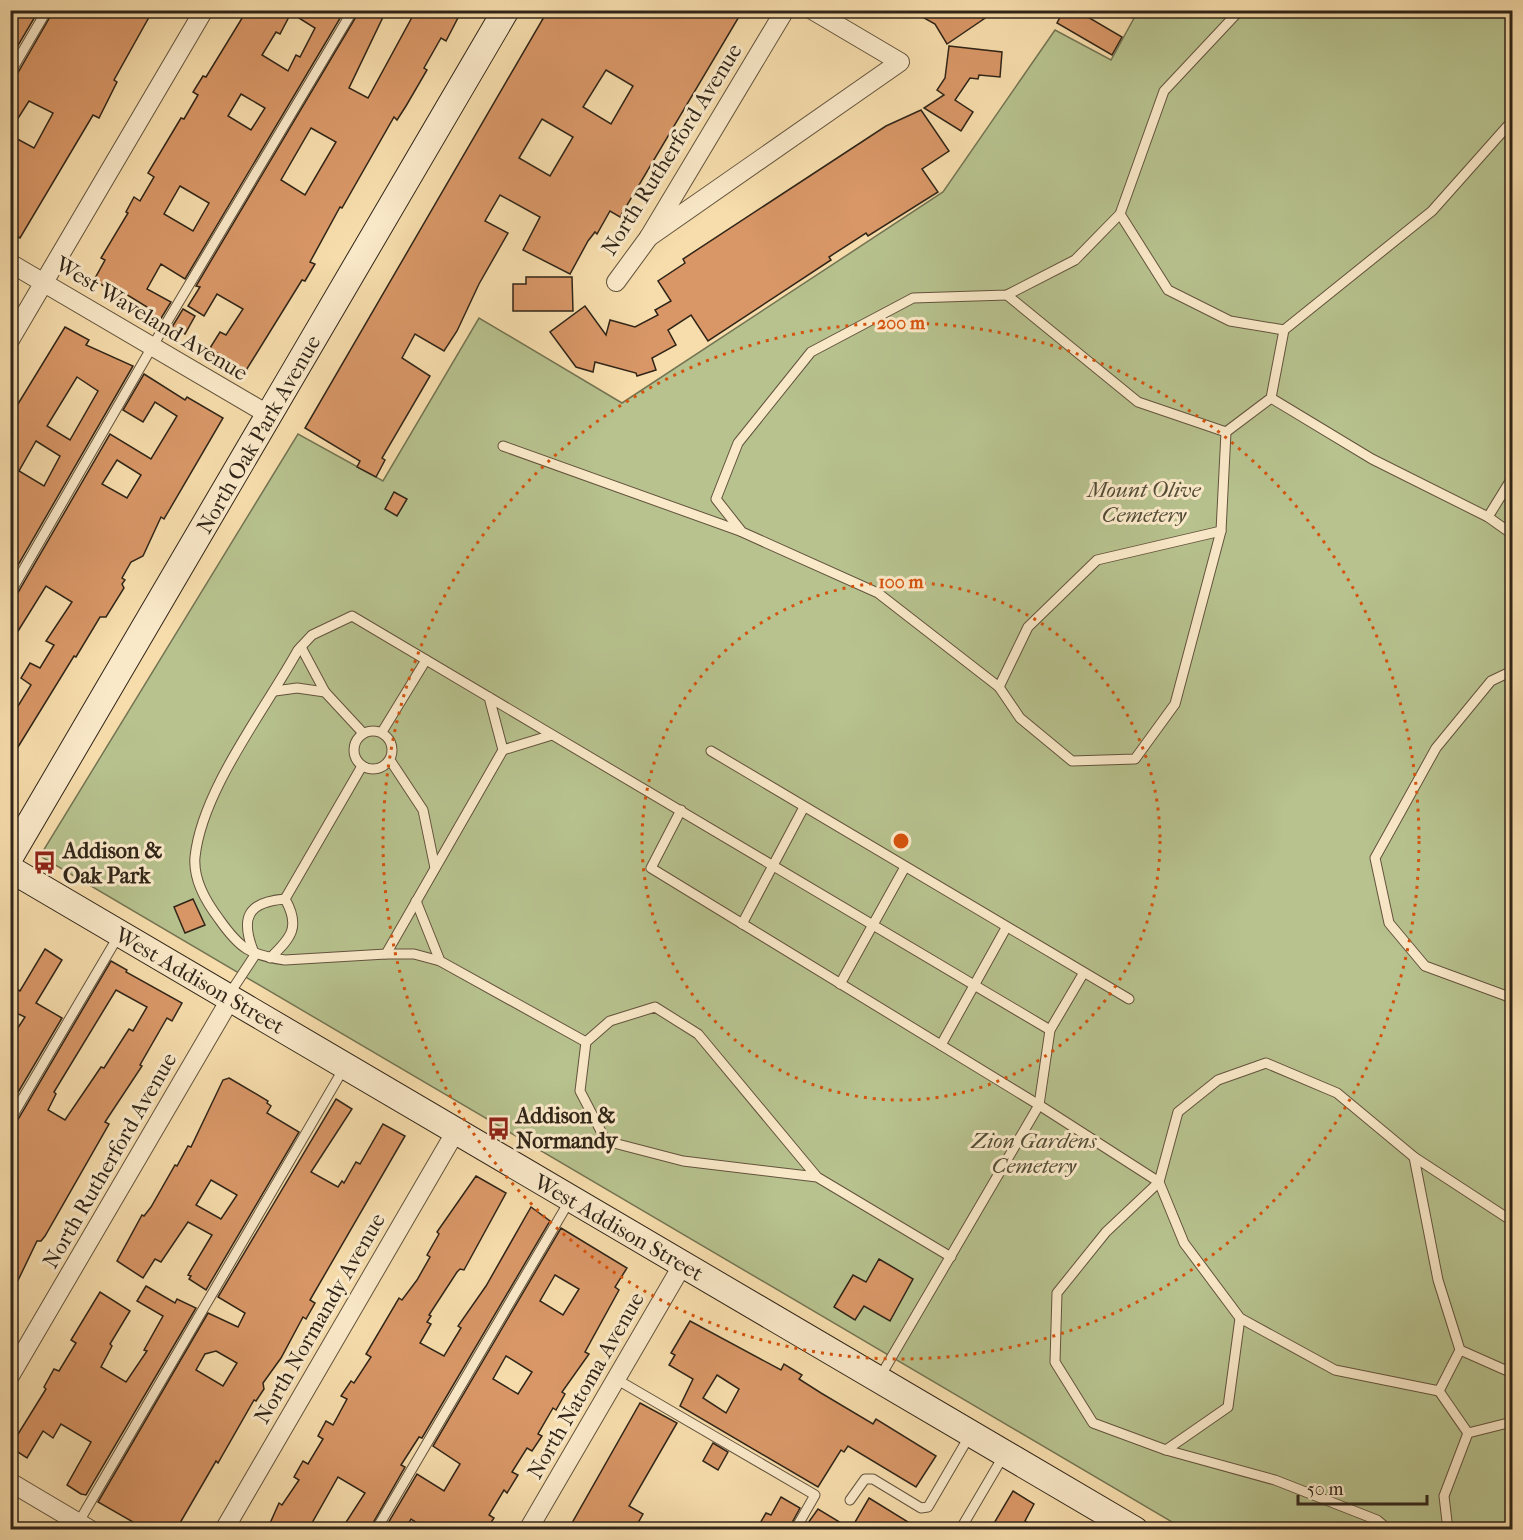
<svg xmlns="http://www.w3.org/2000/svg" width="1523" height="1540" font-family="'IM FELL French Canon',serif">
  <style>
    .green { fill: #b7c28e; stroke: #747453; stroke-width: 1.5 }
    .building { fill: #d99767; stroke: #302518; stroke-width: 1.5; fill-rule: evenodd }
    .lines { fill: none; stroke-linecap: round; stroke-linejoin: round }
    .lane-casing { stroke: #62533d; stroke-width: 11 }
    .street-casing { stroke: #62533d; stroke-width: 20 }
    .secondary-casing { stroke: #302518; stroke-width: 28 }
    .lane { stroke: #fae9c9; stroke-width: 9 }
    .street { stroke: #fae9c9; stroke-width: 18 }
    .secondary { stroke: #fae9c9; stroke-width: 26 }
    .ring { fill: none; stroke: #d6540d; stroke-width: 3; stroke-dasharray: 3 6 }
    .labels { text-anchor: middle; stroke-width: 6; stroke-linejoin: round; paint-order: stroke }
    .street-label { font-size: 22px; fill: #302518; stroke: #fae9c9 }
    .park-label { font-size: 22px; font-style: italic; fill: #524c36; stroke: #fae9c9 }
    .poi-label { font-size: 22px; font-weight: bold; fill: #302518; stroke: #fae9c9; text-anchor: start }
    .centre { fill: #d6540d; stroke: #fae9c9; stroke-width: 3 }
    .ring-label { font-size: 18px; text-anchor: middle; font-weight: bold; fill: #d6540d; stroke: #fae9c9; stroke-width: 6; stroke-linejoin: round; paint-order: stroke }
  </style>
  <rect width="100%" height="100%" fill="#f7ddac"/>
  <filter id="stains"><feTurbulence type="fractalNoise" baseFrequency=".00333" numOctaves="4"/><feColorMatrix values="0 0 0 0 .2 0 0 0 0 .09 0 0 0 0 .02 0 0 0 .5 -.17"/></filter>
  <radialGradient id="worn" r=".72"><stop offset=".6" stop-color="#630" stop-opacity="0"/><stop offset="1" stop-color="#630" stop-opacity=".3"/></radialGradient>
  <polygon class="green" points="1138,11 1512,11 1512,1529 1184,1529 40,856 298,434 383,481 479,318 622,403 943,192 1055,30 1111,60"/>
  <g class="building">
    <polygon points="20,10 39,10 10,59 10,26"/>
    <polygon points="54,10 153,10 114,80 117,82 99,118 93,115 20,238 10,232 10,217 17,207 10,204 10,135 34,148 53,113 29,101 10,131 10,80 16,76"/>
    <path d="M247 10H345L185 279 161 264 147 289 171 302 160 320 150 315 152 310 121 291 118 295 94 280 105 260 101 258 128 213 126 212 134 197 140 201 154 177 148 173 181 118 184 119 198 95 193 92 203 76 206 77ZM291 13 315 28 300 57 296 55 288 71 262 55 276 32 280 34ZM241 94 265 108 251 130 228 116ZM180 186 209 203 193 231 164 214Z"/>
    <path d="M360 10H371L383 17 349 88 368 98 416 10H462L446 41 441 38 424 68 427 70 406 106 397 120 394 117 342 208 340 207 310 262 315 264 305 281 302 280 245 372 210 348 220 332 226 335 243 309 217 294 204 316 188 306 200 287 196 286ZM311 128 336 142 305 195 281 180Z"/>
    <path d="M548 10H743L620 217 610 211 597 234 595 232 588 241 570 274 523 250 540 217 500 195 485 221 508 233 479 284 457 331 444 351 415 334 402 358 430 376 382 458 385 460 376 477 357 467 360 461 305 428ZM606 70 633 86 611 124 583 107ZM542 119 573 137 550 176 519 158Z"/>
    <polygon points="910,10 997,10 947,44 935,24"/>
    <polygon points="1064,10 1076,10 1122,37 1112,55 1057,23"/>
    <polygon points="949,46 1002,52 1000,77 979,75 978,79 970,78 955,100 973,112 961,131 924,108 944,95 937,90 945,78"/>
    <polygon points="921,110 949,151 922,169 938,192 868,236 866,233 829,257 831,260 708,341 691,315 668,330 676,345 652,358 656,370 637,376 636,373 595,362 593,372 576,367 550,332 585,306 606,335 610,320 635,327 658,315 655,310 671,301 658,281 685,263 683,259 886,126"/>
    <polygon points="526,277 572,277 573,311 513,311 513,284 526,284"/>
    <polygon points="183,309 195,316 185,334 172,327"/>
    <path d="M65 327 89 340 86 345 133 366 10 579V417ZM77 377 98 391 70 440 47 426ZM36 441 60 456 44 486 19 471Z"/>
    <path d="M144 374 185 400 187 397 223 418 164 519 161 517 143 556 131 562 122 578 125 580 122 584 124 588 106 617H100L76 657 74 656 10 760V719L31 685 21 678 30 663 40 668 54 645 46 641 72 602 46 586 10 644V600L16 596 110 434 151 459 177 416 155 402 143 422 123 410ZM117 460 141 475 127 498 102 484Z"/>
    <polygon points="394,492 407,499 397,516 385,509"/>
    <polygon points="193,899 205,925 185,933 174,907"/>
    <polygon points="45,949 62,960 36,1003 62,1018 10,1106 10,1040 25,1017 10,1010 10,985 20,991"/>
    <path d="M111 961 127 970 126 972 182 1003 172 1021 167 1018 140 1065 142 1066 105 1122 109 1124 45 1236 41 1241H37L10 1297V1127L16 1123ZM116 990 147 1007 133 1031 129 1029 104 1068 101 1067 65 1120 48 1110 56 1094 54 1092Z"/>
    <path d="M229 1078 268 1101 267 1103 271 1106 267 1113 299 1132 206 1290 189 1279 191 1276 188 1275 212 1235 188 1222 161 1262 155 1259 143 1278 117 1261 142 1215 144 1216 151 1207 175 1165 177 1166 188 1146 191 1147 223 1080ZM211 1180 237 1195 221 1219 196 1205Z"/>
    <path d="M336 1099 352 1109 311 1172 338 1187 342 1181 344 1183 356 1162 360 1164 383 1124 405 1136 310 1300 315 1303 306 1319 303 1317 281 1358 263 1383 264 1389 256 1401 254 1400 218 1463 216 1461 180 1523 175 1530H147L98 1502 208 1313 238 1327 245 1313 218 1297ZM216 1351 237 1363 223 1386 196 1370 205 1354Z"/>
    <polygon points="476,1176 506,1193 464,1270 460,1269 457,1272 429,1315 431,1316 427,1322 431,1324 420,1343 444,1356 461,1328 458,1326 486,1286 531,1207 550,1221 422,1438 419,1437 401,1465 405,1467 369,1530 341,1530 365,1493 338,1477 308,1530 267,1530 279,1503 282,1505 299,1480 294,1477 303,1461 308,1464 323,1439 318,1436 326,1421 333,1425 347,1399 341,1396 351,1381 354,1383 371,1357 366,1354 399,1298 402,1300 417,1280 430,1257 427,1255 439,1234 437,1232"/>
    <path d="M561 1228 627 1268 615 1287 619 1290 585 1352 589 1354 562 1392 565 1394 556 1410 553 1408 538 1434 542 1436 532 1451 527 1448 512 1472 518 1475 507 1493 504 1490 489 1515 494 1518 486 1530H428L411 1519 405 1530H384L417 1474 444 1491 460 1464 433 1446ZM555 1275 579 1289 563 1315 540 1301ZM506 1356 532 1372 518 1394 493 1379Z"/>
    <polygon points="879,1259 913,1279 890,1321 864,1306 855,1320 834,1307 853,1275 866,1282"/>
    <polygon points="146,1286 175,1303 177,1299 196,1308 86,1495 81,1494 67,1485 91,1442 61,1424 53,1438 43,1431 27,1458 10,1447 46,1389 44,1387 54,1369 59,1371 76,1343 71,1340 100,1292 130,1311 110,1344 112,1346 101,1367 126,1382 147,1351 144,1350 163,1316 137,1301"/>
    <path d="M690 1321 781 1370 784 1364 802 1375 799 1379 821 1393 873 1424 876 1419 936 1456 916 1487 848 1446 844 1452 841 1450 818 1487 680 1406 693 1379 669 1365 675 1355 671 1353ZM717 1375 739 1389 726 1413 703 1398Z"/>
    <polygon points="640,1403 677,1423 629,1506 643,1514 634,1530 568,1530"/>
    <polygon points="713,1443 728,1452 718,1470 703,1461"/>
    <polygon points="1013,1491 1034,1504 1025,1521 1039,1530 990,1530"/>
    <polygon points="781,1497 800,1508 788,1530 756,1530 766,1513 771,1515"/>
    <polygon points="869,1498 921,1530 803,1530 818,1509 851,1529"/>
  </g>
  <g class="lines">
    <defs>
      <g id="lane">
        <polyline points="1240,10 1164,91 1120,214 1075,260 1007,295 913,298 811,352 738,443 716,499 742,532 878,593 999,687 1020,718 1072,761 1135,759 1175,704 1221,531 1226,432 1271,398 1284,330 1432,211 1512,121"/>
        <polyline points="10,73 47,10"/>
        <polyline points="1120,214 1168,290 1230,321 1284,330"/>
        <polyline points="1007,295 1138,402 1226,432"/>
        <polyline points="1271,398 1372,459 1488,517 1512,534"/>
        <polyline points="503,446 740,531"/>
        <polyline points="1488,517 1512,478"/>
        <polyline points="10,593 152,347 353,10"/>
        <polyline points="301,647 325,692 363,733"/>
        <polyline points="1512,671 1491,681 1436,748 1375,858 1389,923 1425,966 1512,998"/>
        <polyline points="999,687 1028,627 1097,560 1221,531"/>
        <polyline points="275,691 297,688 325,692"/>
        <path d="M489 697 503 750 386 954 285 960C250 955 240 949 219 919 206 902 193 880 195 857 202 790 265 710 298 650L312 635 352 616 1050 1030"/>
        <circle cx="373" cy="750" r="19"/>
        <polyline points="382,732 426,660"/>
        <polyline points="503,750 552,735"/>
        <polyline points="711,751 1129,999"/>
        <polyline points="390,760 423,810 435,868"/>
        <polyline points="681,810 651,868 1039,1105 1159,1182 1184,1243 1240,1318 1335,1370 1439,1391 1460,1350"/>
        <polyline points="285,899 362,766"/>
        <polyline points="416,901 440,961 586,1042"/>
        <polyline points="742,924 804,807"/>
        <path d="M254 953C240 918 247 902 285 899 301 927 291 938 270 958"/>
        <polyline points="386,954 414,954 440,961"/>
        <polyline points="840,984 905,867"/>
        <polyline points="228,996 255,955"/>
        <polyline points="941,1045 1006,928"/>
        <polyline points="10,1120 119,935"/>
        <polyline points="1414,1157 1438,1280 1460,1350 1512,1373"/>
        <polyline points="817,1177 683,1161 606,1141 580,1091 586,1042 610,1021 655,1007 698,1034 817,1177 951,1257"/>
        <polyline points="880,1377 1039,1105 1050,1030 1083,974"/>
        <polyline points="616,1379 815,1495 795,1530"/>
        <polyline points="1439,1391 1468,1433 1444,1496 1448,1530"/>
        <polyline points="1468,1433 1512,1422"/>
        <polyline points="1166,1450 1228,1407 1240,1318"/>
        <polyline points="850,1500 865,1479 873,1479 921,1508 928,1507 970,1435"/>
        <polyline points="77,1525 344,1068"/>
        <polyline points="376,1530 570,1200"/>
        <polyline points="960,1530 1004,1455"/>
        <polyline points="1389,1530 1377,1520 1275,1480 1166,1450 1093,1423 1055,1362 1057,1293 1106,1232 1159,1182 1178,1112 1218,1080 1266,1063 1337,1093 1414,1157 1512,1221"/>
      </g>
      <g id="street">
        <polyline points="649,237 900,62 812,10"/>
        <polyline points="10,263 269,415"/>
        <polyline points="616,282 649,237 785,10"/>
        <polyline points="10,340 204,10"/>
        <polyline points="10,1376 231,998"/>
        <polyline points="10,1482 91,1530"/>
        <polyline points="224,1530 456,1131"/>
        <polyline points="528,1530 683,1264"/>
      </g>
      <g id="secondary">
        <polyline points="10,857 506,10"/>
        <polyline points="10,869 1135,1530"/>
      </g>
    </defs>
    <use href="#lane" class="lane-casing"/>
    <use href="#street" class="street-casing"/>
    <use href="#secondary" class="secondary-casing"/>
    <use href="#lane" class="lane"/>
    <use href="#street" class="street"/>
    <use href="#secondary" class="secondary"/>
  </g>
  <g class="ring">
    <circle cx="901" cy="841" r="259"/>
    <circle cx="901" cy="841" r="518"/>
  </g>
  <defs>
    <symbol id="bus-bare" viewBox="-9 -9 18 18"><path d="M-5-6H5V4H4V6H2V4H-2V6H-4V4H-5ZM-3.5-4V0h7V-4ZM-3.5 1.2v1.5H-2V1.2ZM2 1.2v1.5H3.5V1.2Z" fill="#8f2418" stroke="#fae9c9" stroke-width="2.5" paint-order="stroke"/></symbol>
  </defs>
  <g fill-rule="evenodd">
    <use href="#bus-bare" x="28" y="846" width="33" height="33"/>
    <use href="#bus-bare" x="482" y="1112" width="33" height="33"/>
  </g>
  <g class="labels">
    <g class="street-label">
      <text transform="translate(671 149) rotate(-58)" y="8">North Rutherford Avenue</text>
      <text transform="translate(152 318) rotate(31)" y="8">West Waveland Avenue</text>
      <text transform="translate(258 434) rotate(-60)" y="8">North Oak Park Avenue</text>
      <text transform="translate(200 980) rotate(30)" y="8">West Addison Street</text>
      <text transform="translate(109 1160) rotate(-60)" y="8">North Rutherford Avenue</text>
      <text transform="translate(619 1227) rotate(30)" y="8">West Addison Street</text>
      <text transform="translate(319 1318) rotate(-60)" y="8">North Normandy Avenue</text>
      <text transform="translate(585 1385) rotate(-60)" y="8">North Natoma Avenue</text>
    </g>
    <g class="park-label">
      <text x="1144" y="497">Mount Olive<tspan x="1144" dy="25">Cemetery</tspan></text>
      <text x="1034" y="1148">Zion Gardens<tspan x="1034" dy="25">Cemetery</tspan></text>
    </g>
    <g class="poi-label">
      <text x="63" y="858">Addison &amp;<tspan x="63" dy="25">Oak Park</tspan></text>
      <text x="516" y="1123">Addison &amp;<tspan x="516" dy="25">Normandy</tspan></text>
    </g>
  </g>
  <circle cx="901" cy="841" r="9" class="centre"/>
  <g class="ring-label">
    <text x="901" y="329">200 m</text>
    <text x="901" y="588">100 m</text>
  </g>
  <rect width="1523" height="1540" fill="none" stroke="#f7ddac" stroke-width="36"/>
  <rect x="12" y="12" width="1499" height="1516" fill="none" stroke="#302518" stroke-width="3"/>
  <rect x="18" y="18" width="1487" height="1504" fill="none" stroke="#302518" stroke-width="1.5"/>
  <path d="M1298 1495v9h129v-9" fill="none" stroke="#302518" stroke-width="3"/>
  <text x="1307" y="1495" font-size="18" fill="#302518" stroke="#fae9c9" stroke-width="4.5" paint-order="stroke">50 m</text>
  <rect width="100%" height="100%" filter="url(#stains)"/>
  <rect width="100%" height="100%" fill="url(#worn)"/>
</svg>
